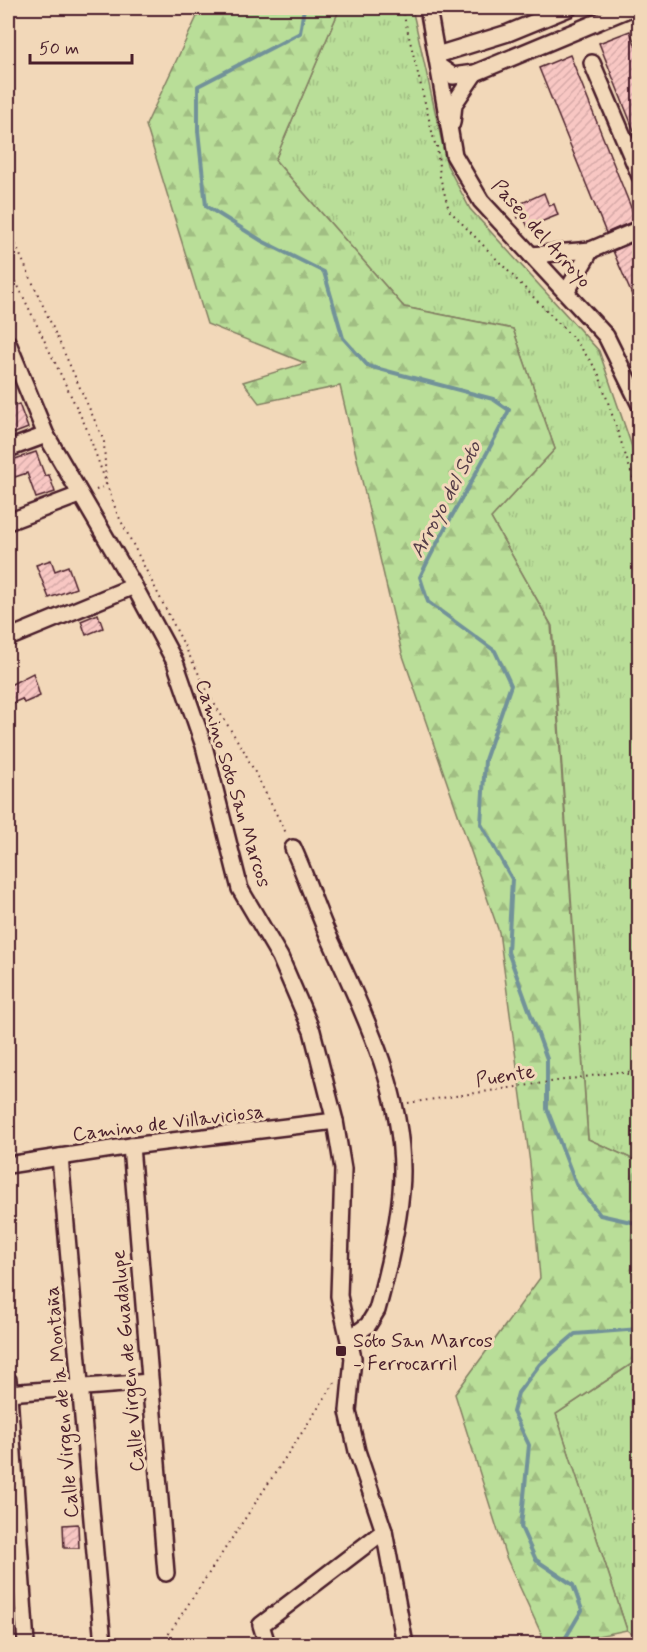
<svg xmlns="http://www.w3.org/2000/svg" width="647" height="1652" font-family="Mynerve,sans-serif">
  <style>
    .grass { fill: url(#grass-tufts); stroke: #827e62; stroke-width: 1.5 }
    .forest { fill: url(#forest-firs); stroke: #827e62; stroke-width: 1.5 }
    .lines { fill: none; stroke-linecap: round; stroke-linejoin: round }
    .stream { stroke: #729299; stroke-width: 4 }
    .building { fill: url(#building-hatch); stroke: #4a1f2b; stroke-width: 1.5 }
    .minor-casing { stroke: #4a1f2b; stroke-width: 20 }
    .path { stroke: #4a1f2b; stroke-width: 2; stroke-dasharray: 1.5 4.5; stroke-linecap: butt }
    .minor { stroke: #f2d8b9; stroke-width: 15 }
    .poi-dot { fill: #4a1f2b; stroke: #f2d8b9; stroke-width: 2 }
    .labels { text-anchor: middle; stroke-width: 6; stroke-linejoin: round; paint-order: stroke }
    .street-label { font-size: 20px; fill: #4a1f2b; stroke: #f2d8b9 }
    .poi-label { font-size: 20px; fill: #4a1f2b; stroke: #f2d8b9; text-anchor: start }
    .water-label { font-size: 21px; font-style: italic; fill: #543c47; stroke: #f2d8b9 }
  </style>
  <defs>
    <pattern id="grass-tufts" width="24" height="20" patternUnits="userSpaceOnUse" patternTransform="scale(1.5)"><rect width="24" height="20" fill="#b9de98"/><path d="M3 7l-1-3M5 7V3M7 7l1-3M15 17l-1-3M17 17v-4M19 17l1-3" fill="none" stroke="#a1be83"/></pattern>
    <pattern id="forest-firs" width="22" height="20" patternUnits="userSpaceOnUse" patternTransform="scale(1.5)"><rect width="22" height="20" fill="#b9de98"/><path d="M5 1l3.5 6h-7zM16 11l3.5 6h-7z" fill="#a1be83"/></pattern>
    <pattern id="building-hatch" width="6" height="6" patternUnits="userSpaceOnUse" patternTransform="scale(1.5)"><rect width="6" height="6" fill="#f8c7c3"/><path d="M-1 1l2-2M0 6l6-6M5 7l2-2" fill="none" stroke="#d6aaa8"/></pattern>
  </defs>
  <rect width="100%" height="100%" fill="#f2d8b9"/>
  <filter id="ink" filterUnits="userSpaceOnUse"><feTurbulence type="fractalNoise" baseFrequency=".0167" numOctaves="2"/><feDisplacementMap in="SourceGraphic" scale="12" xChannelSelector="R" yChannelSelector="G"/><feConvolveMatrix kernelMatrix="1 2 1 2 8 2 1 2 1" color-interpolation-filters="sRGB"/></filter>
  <g filter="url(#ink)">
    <g class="grass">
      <polygon points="340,8 412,8 447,165 470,209 599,351 640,470 639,1162 588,1139 552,626 491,518 555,449 513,329 404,307 275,160"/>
      <polygon points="639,1359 639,1640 627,1630 556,1414"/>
    </g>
    <polygon class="forest" points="201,8 340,8 275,160 404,307 513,329 555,449 491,518 551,625 588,1139 639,1162 639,1359 556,1414 627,1630 559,1644 546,1644 506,1557 455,1394 540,1278 530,1163 499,932 402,653 340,386 259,403 243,382 305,363 207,324 146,125"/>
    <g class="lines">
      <g class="stream">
        <path d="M304 8 300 33 198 86V131L206 206 262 241 324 272 343 338 368 366 493 399 509 410C482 467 447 520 420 577L428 602 495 651 511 685 485 760 481 824 512 879 508 952 547 1059V1109L576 1184 600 1215 640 1224"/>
        <polyline points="562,1644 582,1610 573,1585 536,1560 521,1527 529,1445 513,1412 518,1393 540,1364 575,1334 640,1329"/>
      </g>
    </g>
    <g class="building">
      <polygon points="630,31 639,55 639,143 599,43"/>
      <polygon points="570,55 636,220 606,233 539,68"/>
      <polygon points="544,193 549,206 554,204 558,215 528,227 523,216 518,218 513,207"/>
      <polygon points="639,240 639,311 613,251"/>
      <polygon points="19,404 28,428 8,436 8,408"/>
      <polygon points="36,452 45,476 49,475 55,492 36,498 27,473 15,477 9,461"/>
      <polygon points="51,560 55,571 68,566 76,588 49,598 36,565"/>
      <polygon points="98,614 103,628 86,635 81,621"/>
      <polygon points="33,673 40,696 24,703 22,699 8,705 8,686"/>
      <polygon points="78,1524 79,1548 64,1548 63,1525"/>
    </g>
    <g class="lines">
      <defs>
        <g id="minor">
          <polyline points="428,8 454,155 481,201 606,336 640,405"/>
          <polyline points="437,55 508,33 569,8"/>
          <polyline points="592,63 640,176"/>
          <polyline points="440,67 453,76 475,73 631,8"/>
          <polyline points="452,123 454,104 475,73"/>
          <polyline points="531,255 591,250 640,229"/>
          <polyline points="567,291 591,250"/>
          <polyline points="8,343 46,435 134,586 175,662 204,746 240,889 280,957 312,1031 335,1121 343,1169 339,1296 353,1358 348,1411 357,1451 384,1531 405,1644"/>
          <polyline points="8,449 46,435"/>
          <polyline points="8,522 79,495"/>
          <polyline points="8,638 134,586"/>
          <path d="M293 848C305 874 314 902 325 928 359 1004 402 1085 402 1171 402 1212 388 1270 377 1310L368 1325 349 1339"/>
          <polyline points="131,1146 166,1573"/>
          <polyline points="60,1157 103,1644"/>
          <polyline points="8,1165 131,1146 335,1121"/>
          <polyline points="8,1380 26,1644"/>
          <polyline points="8,1393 150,1382"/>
          <polyline points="267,1644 261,1625 384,1531"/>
        </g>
      </defs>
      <use href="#minor" class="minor-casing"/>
      <g class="path">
        <polyline points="402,8 436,148"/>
        <polyline points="437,146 440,177 449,210 577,342 598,372 640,499"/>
        <polyline points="8,228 104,441 106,486 96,490"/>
        <polyline points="8,265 86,427 117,513 213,702 244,751 287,835"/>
        <polyline points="628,1072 640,1069"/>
        <polyline points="408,1103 618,1072 640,1076"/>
        <polyline points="162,1644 336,1381"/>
      </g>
      <use href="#minor" class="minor"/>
    </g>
  </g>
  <rect class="poi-dot" x="335" y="1345" width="12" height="12" rx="3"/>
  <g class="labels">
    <g class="street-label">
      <text transform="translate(542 233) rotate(48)" y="7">Paseo del Arroyo</text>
      <text transform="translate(234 783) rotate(73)" y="7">Camino Soto San Marcos</text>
      <text transform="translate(505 1075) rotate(-9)" y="7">Puente</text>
      <text transform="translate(168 1122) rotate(-7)" y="7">Camino de Villaviciosa</text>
      <text transform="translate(127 1361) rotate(-95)" y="7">Calle Virgen de Guadalupe</text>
      <text transform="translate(61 1402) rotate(-95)" y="7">Calle Virgen de la Montaña</text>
    </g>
    <g class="poi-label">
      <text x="353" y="1347">Soto San Marcos<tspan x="353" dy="23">- Ferrocarril</tspan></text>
    </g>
    <g class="water-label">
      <text transform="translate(445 499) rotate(-62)" y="7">Arroyo del Soto</text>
    </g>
  </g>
  <rect width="647" height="1652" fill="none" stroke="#f2d8b9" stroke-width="30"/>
  <rect x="15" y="15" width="617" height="1622" fill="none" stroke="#4a1f2b" stroke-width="2" filter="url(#ink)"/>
  <path d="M30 54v9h102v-9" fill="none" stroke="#4a1f2b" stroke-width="3"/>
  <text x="39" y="54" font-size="18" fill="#4a1f2b" stroke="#f2d8b9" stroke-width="4.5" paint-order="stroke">50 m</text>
</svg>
